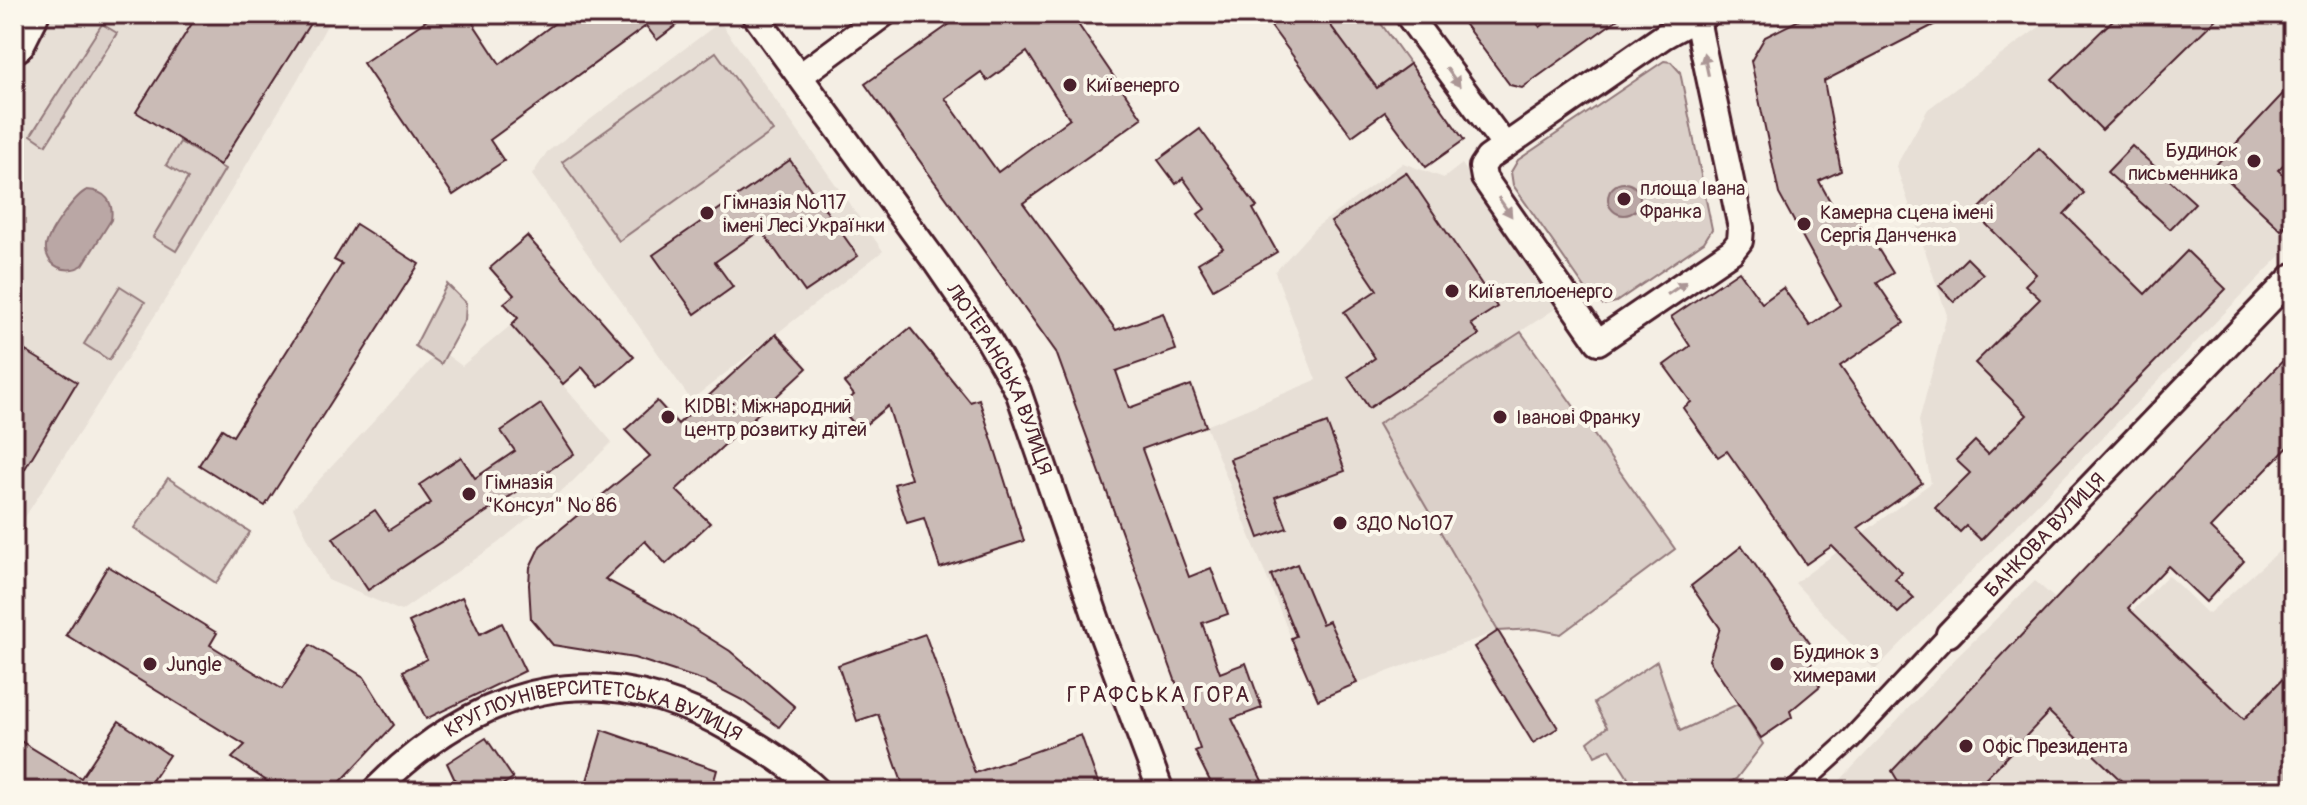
<svg xmlns="http://www.w3.org/2000/svg" width="2307" height="805" font-family="Pangolin,sans-serif">
  <style>
    .built { fill: #e7dfd6 }
    .green { fill: #dbd0c9; stroke: #92787a; stroke-width: 2 }
    .water { fill: #baa7a5; stroke: #8d7174; stroke-width: 2 }
    .building { fill: #cabbb6; stroke: #4a1f2b; stroke-width: 2; fill-rule: evenodd }
    .lines { fill: none; stroke-linecap: round; stroke-linejoin: round }
    .pedestrian-casing { stroke: #4a1f2b; stroke-width: 24 }
    .minor-casing { stroke: #4a1f2b; stroke-width: 30 }
    .primary-casing { stroke: #4a1f2b; stroke-width: 46 }
    .pedestrian { stroke: #fbf7ec; stroke-width: 18 }
    .minor { stroke: #fbf7ec; stroke-width: 24 }
    .primary { stroke: #fbf7ec; stroke-width: 40 }
    .oneway { fill: #ab9695 }
    .poi-dot { fill: #4a1f2b; stroke: #fbf7ec; stroke-width: 3 }
    .labels { text-anchor: middle; stroke-width: 8; stroke-linejoin: round; paint-order: stroke }
    .poi-label { font-size: 20px; fill: #4a1f2b; stroke: #fbf7ec; text-anchor: start }
    .street-label { font-size: 20px; fill: #4a1f2b; stroke: #fbf7ec }
    .neighbourhood-label { font-size: 22px; letter-spacing: 2px; fill: #4a1f2b; stroke: #fbf7ec }
  </style>
  <rect width="100%" height="100%" fill="#f4eee4"/>
  <filter id="ink" filterUnits="userSpaceOnUse"><feTurbulence type="fractalNoise" baseFrequency=".0125" numOctaves="2"/><feDisplacementMap in="SourceGraphic" scale="16" xChannelSelector="R" yChannelSelector="G"/><feConvolveMatrix kernelMatrix="1 2 1 2 8 2 1 2 1" color-interpolation-filters="sRGB"/></filter>
  <g filter="url(#ink)">
    <g class="built">
      <polygon points="49,14 333,14 298,79 170,292 14,534 14,69"/>
      <polygon points="2057,14 2293,14 2293,243 1875,670 1795,583 1931,483 1919,421 1947,315 1896,166 1928,109"/>
      <polygon points="720,22 883,251 691,400 532,175 547,152"/>
      <polygon points="1403,163 1444,178 1462,164 1558,307 1378,424 1498,631 1357,683 1329,621 1291,638 1206,426 1316,380 1275,272 1315,228"/>
      <polygon points="511,325 612,442 572,482 498,543 401,611 328,580 293,508 440,350 462,366"/>
      <polygon points="2293,539 2293,791 1830,791 1956,658 2035,581 2103,641 2168,575 2208,614"/>
    </g>
    <g class="green">
      <polygon points="1322,14 1374,14 1410,64 1377,88"/>
      <polygon points="102,24 117,33 46,145 31,135"/>
      <polygon points="716,52 773,131 619,241 562,162"/>
      <polygon points="1664,61 1671,62 1680,72 1712,229 1704,242 1616,302 1603,305 1591,297 1513,185 1511,172 1518,160"/>
      <polygon points="180,142 225,169 176,251 153,237 188,178 166,165"/>
      <polygon points="447,284 466,303 465,320 441,364 415,346"/>
      <polygon points="120,286 145,302 109,360 84,344"/>
      <polygon points="1521,332 1675,549 1561,634 1536,629 1498,631 1378,424"/>
      <polygon points="168,478 250,532 216,583 134,528"/>
      <polygon points="1657,661 1680,731 1738,704 1763,744 1736,779 1714,791 1616,791 1615,788 1628,778 1610,749 1595,756 1588,742 1607,727 1594,703"/>
    </g>
    <g class="water">
      <circle cx="1624" cy="199" r="16"/>
      <path d="M87 190C106 191 114 202 111 220L83 265C75 270 67 271 58 267 50 263 45 255 46 246 48 233 75 195 87 190Z"/>
    </g>
    <g class="building">
      <polygon points="198,14 316,14 220,165 136,112"/>
      <polygon points="436,14 467,14 500,64 567,14 691,14 657,40 646,26 490,140 504,161 453,195 363,63"/>
      <path d="M964 14H1071L1142 118 1023 203 1116 330 1163 313 1176 350 1116 371 1129 408 1191 385 1206 426 1142 449 1189 577 1211 568 1228 614 1202 623 1220 673 1246 663 1262 708 1232 719 1267 791H1215L1195 751 1200 749 1190 721 1056 352 865 84ZM1027 52 1070 119 998 172 945 98 981 72 987 81Z"/>
      <polygon points="1262,14 1322,14 1377,88 1410,64 1464,140 1426,167 1385,112 1352,136"/>
      <polygon points="1457,14 1530,14 1540,27 1558,14 1625,14 1522,88 1510,85"/>
      <polygon points="1811,14 1955,14 1824,81 1841,171 1819,181 1836,212 1852,207 1893,273 1877,283 1904,323 1840,366 1922,483 1858,528 1902,572 1895,579 1914,598 1898,613 1832,546 1806,564 1727,451 1718,457 1683,408 1691,402 1664,365 1690,346 1671,317 1739,271 1762,303 1783,288 1810,326 1840,305 1779,194 1751,61 1765,37"/>
      <polygon points="2119,14 2221,14 2102,130 2052,79"/>
      <polygon points="2293,83 2293,155 2278,170 2293,184 2293,217 2281,230 2214,167"/>
      <polygon points="1200,129 1257,207 1253,209 1277,252 1213,289 1198,263 1223,248 1198,214 1205,209 1183,178 1176,184 1158,160"/>
      <polygon points="2132,146 2195,203 2170,229 2107,172"/>
      <polygon points="2039,148 2084,193 2064,214 2145,294 2187,251 2226,289 1981,540 1966,526 1960,532 1935,508 1970,473 1956,460 1975,441 1988,454 2027,415 1975,363 2040,299 2025,285 2036,274 1975,213"/>
      <polygon points="790,160 858,256 805,292 761,230 715,262 733,287 695,314 653,255"/>
      <polygon points="1406,172 1497,307 1471,324 1479,335 1369,408 1348,377 1375,358 1344,312 1377,290 1331,222"/>
      <polygon points="356,224 419,264 265,506 199,465 222,429 233,436 342,264 334,260"/>
      <polygon points="527,236 634,357 599,387 582,367 563,384 511,325 518,318 504,303 514,295 490,268"/>
      <polygon points="1967,258 1983,274 1954,302 1939,286"/>
      <polygon points="910,328 970,402 979,399 1024,541 940,568 924,518 907,523 894,484 911,479 888,406 859,430 840,407 854,395 844,383"/>
      <polygon points="776,334 807,368 676,490 710,523 666,564 645,541 605,579 671,614 730,651 795,707 779,727 742,700 705,681 634,658 553,645 531,619 529,585 530,567 540,546 650,456 625,430 657,401 678,424"/>
      <polygon points="14,344 77,382 14,487"/>
      <polygon points="2293,350 2293,442 2210,528 2244,561 2206,602 2168,566 2128,608 2244,719 2293,668 2293,791 2132,791 2049,712 1974,791 1904,791 1892,771"/>
      <polygon points="541,404 574,454 368,590 333,538 375,510 389,530 431,503 419,485 461,457 475,478 515,451 501,431"/>
      <polygon points="1327,423 1345,471 1275,497 1287,528 1259,538 1230,459"/>
      <polygon points="1742,546 1818,655 1808,668 1820,686 1790,711 1792,717 1761,738 1709,660 1720,628 1691,586"/>
      <polygon points="1297,564 1322,624 1329,621 1357,683 1318,700 1291,638 1296,636 1271,575"/>
      <polygon points="108,566 217,633 210,645 282,689 310,645 364,677 394,725 332,791 282,791 232,758 245,745 66,635"/>
      <polygon points="462,597 480,634 502,623 525,671 426,719 403,671 427,659 409,622"/>
      <polygon points="1498,631 1558,728 1533,743 1474,647"/>
      <polygon points="925,634 975,773 1081,735 1101,791 905,791 878,714 857,721 838,665"/>
      <polygon points="119,721 169,755 145,791 14,791 14,737 81,778"/>
      <polygon points="602,730 717,770 711,791 584,791"/>
      <polygon points="486,738 513,778 493,791 460,791 447,763"/>
    </g>
    <g class="lines">
      <defs>
        <polyline id="pedestrian" points="1794,791 1850,740 1949,634"/>
        <g id="minor">
          <path id="s1" d="M754 14 937 264 987 337 1018 391 1100 629 1161 791"/>
          <polyline points="1407,14 1505,146"/>
          <path d="M1696 14 1702 44 1741 228 1740 241 1732 251 1598 342 1484 178 1482 167 1488 158 1664 36C1678 28 1692 21 1707 14"/>
          <polyline points="800,76 884,14"/>
          <path id="s2" d="M1949 634 2293 276"/>
          <path id="s3" d="M374 791C480 685 598 652 733 731 764 749 792 766 818 791"/>
        </g>
        <polyline id="primary" points="14,42 28,14"/>
      </defs>
      <use href="#pedestrian" class="pedestrian-casing"/>
      <use href="#minor" class="minor-casing"/>
      <use href="#primary" class="primary-casing"/>
      <use href="#pedestrian" class="pedestrian"/>
      <use href="#minor" class="minor"/>
      <use href="#primary" class="primary"/>
    </g>
    <defs><path id="oneway-solid" d="M-6-.8H1V-3.2L6.5 0L1 3.2V.8H-6Z" transform="scale(2)"/></defs>
    <g class="oneway">
      <use href="#oneway-solid" transform="translate(1706 64) rotate(-102)"/>
      <use href="#oneway-solid" transform="translate(1453 77) rotate(54)"/>
      <use href="#oneway-solid" transform="translate(1505 207) rotate(55)"/>
      <use href="#oneway-solid" transform="translate(1677 288) rotate(-34)"/>
    </g>
  </g>
  <g class="poi-dot">
    <circle cx="1070" cy="85" r="8"/>
    <circle cx="2254" cy="161" r="8"/>
    <circle cx="1624" cy="199" r="8"/>
    <circle cx="707" cy="213" r="8"/>
    <circle cx="1804" cy="224" r="8"/>
    <circle cx="1452" cy="291" r="8"/>
    <circle cx="668" cy="417" r="8"/>
    <circle cx="1500" cy="417" r="8"/>
    <circle cx="469" cy="494" r="8"/>
    <circle cx="1340" cy="523" r="8"/>
    <circle cx="150" cy="664" r="8"/>
    <circle cx="1777" cy="664" r="8"/>
    <circle cx="1966" cy="746" r="8"/>
  </g>
  <g class="labels">
    <g class="poi-label">
      <text x="1086" y="92">Київенерго</text>
      <text x="2238" y="157" text-anchor="end">Будинок<tspan x="2238" dy="23">письменника</tspan></text>
      <text x="1640" y="195">площа Івана<tspan x="1640" dy="23">Франка</tspan></text>
      <text x="723" y="209">Гімназія №117<tspan x="723" dy="23">імені Лесі Українки</tspan></text>
      <text x="1820" y="219">Камерна сцена імені<tspan x="1820" dy="23">Сергія Данченка</tspan></text>
      <text x="1468" y="298">Київтеплоенерго</text>
      <text x="684" y="413">KIDBI: Міжнародний<tspan x="684" dy="23">центр розвитку дітей</tspan></text>
      <text x="1516" y="424">Іванові Франку</text>
      <text x="485" y="489">Гімназія<tspan x="485" dy="23">"Консул" № 86</tspan></text>
      <text x="1356" y="530">ЗДО №107</text>
      <text x="1793" y="659">Будинок з<tspan x="1793" dy="23">химерами</tspan></text>
      <text x="166" y="671">Jungle</text>
      <text x="1982" y="753">Офіс Президента</text>
    </g>
    <g class="street-label">
      <text dy="7" stroke="none"><textPath href="#s1" startOffset="442">ЛЮТЕРАНСЬКА ВУЛИЦЯ</textPath></text>
      <text dy="7" stroke="none"><textPath href="#s2" startOffset="138">БАНКОВА ВУЛИЦЯ</textPath></text>
      <text dy="7" stroke="none"><textPath href="#s3" startOffset="250">КРУГЛОУНІВЕРСИТЕТСЬКА ВУЛИЦЯ</textPath></text>
    </g>
    <g class="neighbourhood-label">
      <text x="1159" y="702">ГРАФСЬКА ГОРА</text>
    </g>
  </g>
  <rect width="2307" height="805" fill="none" stroke="#fbf7ec" stroke-width="48"/>
  <rect x="24" y="24" width="2259" height="757" fill="none" stroke="#4a1f2b" stroke-width="3" filter="url(#ink)"/>
</svg>
